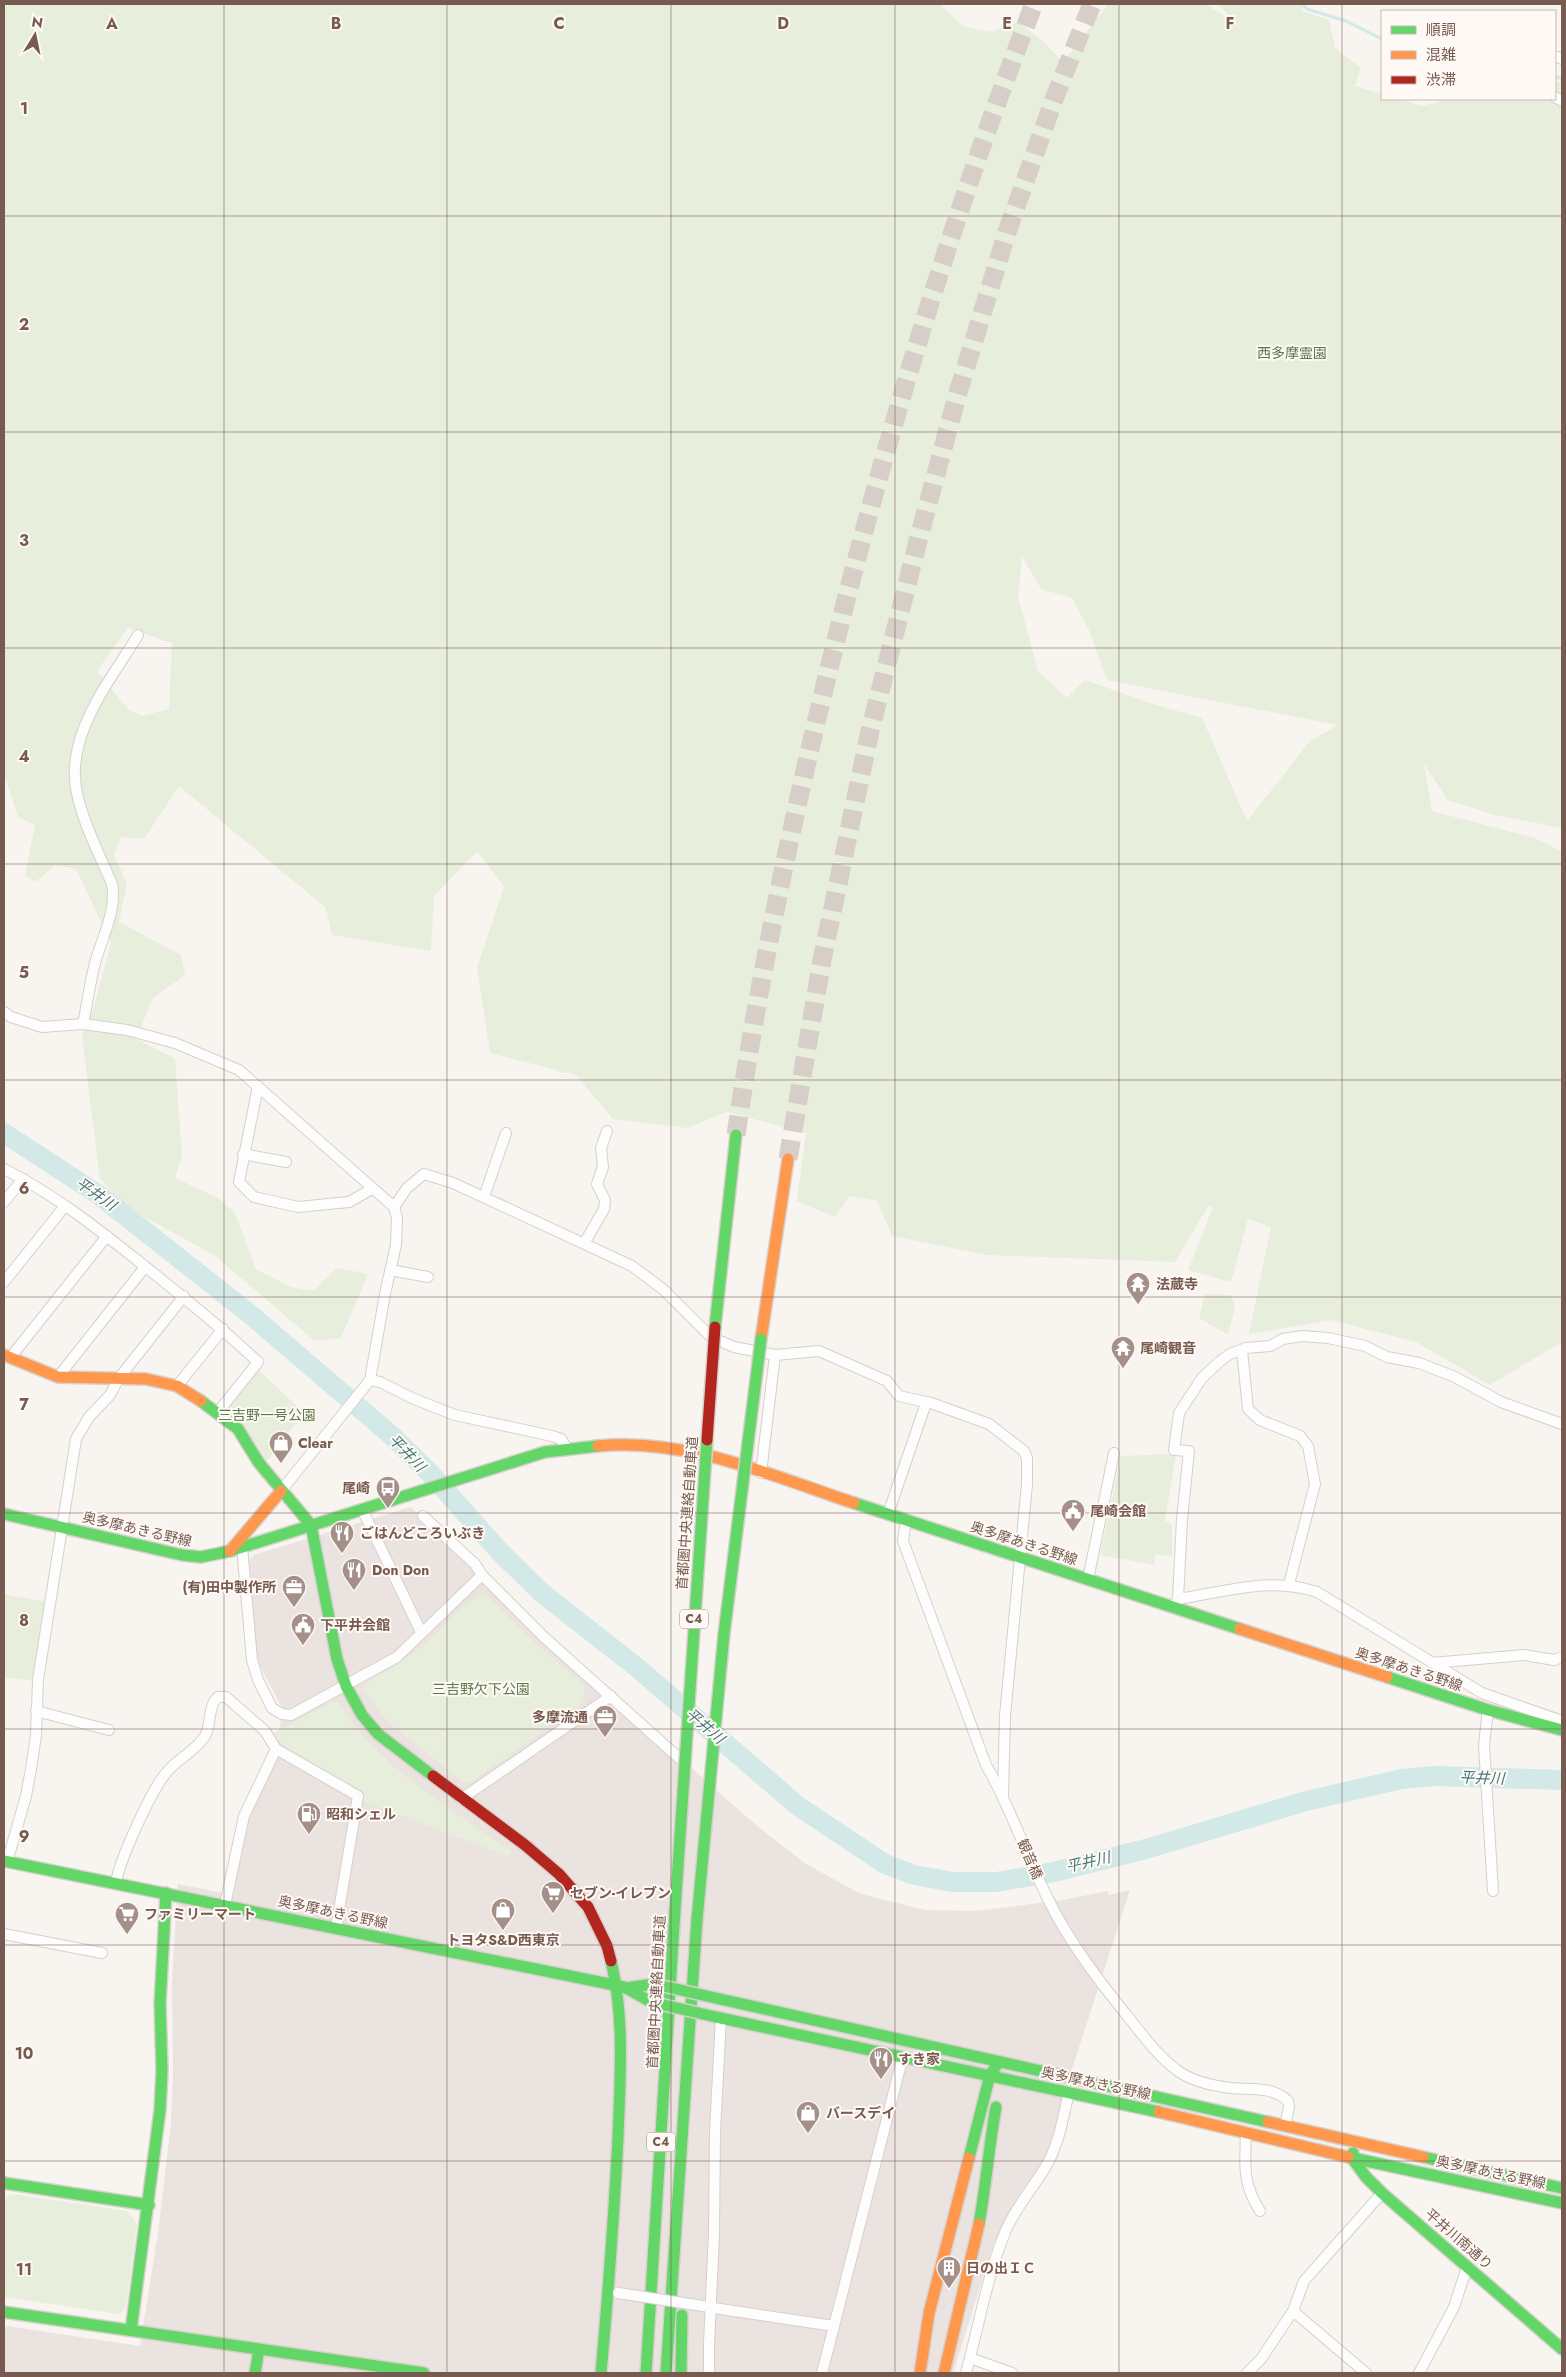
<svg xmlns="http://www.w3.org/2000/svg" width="1566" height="2377" font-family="Jost,'Noto Sans JP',sans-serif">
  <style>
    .industrial { fill: #eae3df }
    .green { fill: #e8eedc; fill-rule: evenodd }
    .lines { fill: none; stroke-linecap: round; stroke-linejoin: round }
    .stream { stroke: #d2e9e8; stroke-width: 3 }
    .river { stroke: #d2e9e8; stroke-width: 20 }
    .highway-tunnel { stroke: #d8cec8; stroke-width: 19; stroke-dasharray: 19 9; stroke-linecap: butt }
    .street-casing { stroke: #d6d0cb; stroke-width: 12 }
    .fast-casing { stroke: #d8d0cc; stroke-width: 14 }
    .slow-casing { stroke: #d8d0cc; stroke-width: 14 }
    .jam-casing { stroke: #d8d0cc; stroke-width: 14 }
    .street { stroke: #fefdfd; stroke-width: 10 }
    .fast { stroke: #63d668; stroke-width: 11 }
    .slow { stroke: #ff974d; stroke-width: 11 }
    .jam { stroke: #b3261e; stroke-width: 11 }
    .street-bridge-casing { stroke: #d6d0cb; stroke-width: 12; stroke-linecap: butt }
    .fast-bridge-casing { stroke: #d8d0cc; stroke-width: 14; stroke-linecap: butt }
    .jam-bridge-casing { stroke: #d8d0cc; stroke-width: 14; stroke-linecap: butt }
    .street-bridge { stroke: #fefdfd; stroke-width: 10 }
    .fast-bridge { stroke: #63d668; stroke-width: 11 }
    .jam-bridge { stroke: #b3261e; stroke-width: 11 }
    .grid { fill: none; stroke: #775a50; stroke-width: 1; stroke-opacity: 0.55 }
    .labels { text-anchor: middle; stroke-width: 4; stroke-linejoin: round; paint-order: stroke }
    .shield { fill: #fef9f4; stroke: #a08a81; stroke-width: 1 }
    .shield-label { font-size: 12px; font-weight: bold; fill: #775a50 }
    .park-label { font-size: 14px; fill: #5d7b49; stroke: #fef9f4 }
    .poi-label { font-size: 14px; font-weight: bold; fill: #775a50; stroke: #fef9f4; text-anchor: start }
    .street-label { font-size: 14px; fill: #775a50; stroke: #fef9f4 }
    .water-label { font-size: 15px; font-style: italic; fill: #44777a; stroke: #fef9f4 }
    .grid-label { font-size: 16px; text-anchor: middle; font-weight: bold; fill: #775a50; stroke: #fef9f4; stroke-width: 4; stroke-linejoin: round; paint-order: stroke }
  </style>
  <rect width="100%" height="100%" fill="#f8f4f0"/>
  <polygon class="industrial" points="411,1507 611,1696 757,1826 806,1864 861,1894 925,1910 976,1911 1063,1900 1108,1891 1108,1895 1130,1890 1061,2103 1056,2128 1043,2162 1016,2202 994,2243 953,2373 4,2373 4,2329 6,2326 140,2346 158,2233 171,2123 173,2076 172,1979 178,1884 233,1895 248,1820 276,1760 282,1708 257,1660 249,1561 254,1555"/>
  <g class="green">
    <path d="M4 4H940L962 26 990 32 1018 22 1043 41 1063 62 1108 4H1206L1239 26 1218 4H1308L1300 10 1329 20 1335 48 1361 68 1355 86 1382 94V99H1399L1422 106 1450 99H1555V81L1562 82V828L1491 814 1448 800 1424 764 1432 811 1535 838 1562 852V1342L1490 1385 1416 1342 1331 1320 1249 1334 1271 1227 1248 1219 1231 1282 1188 1270 1213 1207 1209 1205 1175 1262 987 1255 892 1236 877 1201 850 1196 835 1217 797 1201 806 1133 727 1112 687 1128 613 1119 576 1075 490 1053 477 968 504 887 477 851 434 896 431 951 332 935 326 908 179 786 144 839 121 837 114 855 127 884 119 922 181 955 185 975 153 998 136 1039 175 1059 182 1156 175 1178 218 1198 235 1213 256 1269 291 1287 313 1291 337 1268 368 1274 341 1338 315 1341 214 1255 128 1208 100 1179 82 1037 93 1010 111 943 76 869 56 865 35 882 25 875 35 825 18 817 4 773ZM1022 556 1041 589 1072 598 1089 630 1107 680 1338 725 1310 741 1247 821 1202 718 1156 705 1085 680 1067 698 1038 671 1018 597ZM128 628 172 643 169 709 142 716 128 709 97 671Z"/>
    <polygon points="1205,1294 1231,1295 1235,1308 1228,1335 1199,1318"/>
    <polygon points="255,1372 261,1372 304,1413 266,1462 228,1413 226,1407"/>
    <polygon points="1176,1454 1165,1521 1172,1524 1172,1557 1156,1554 1154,1565 1100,1555 1121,1456"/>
    <polygon points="4,1594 45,1602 32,1681 4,1677"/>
    <path d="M486 1595 537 1645 583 1684 585 1692 583 1702 471 1782H463L385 1719 364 1690 367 1682C389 1670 410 1657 429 1641 446 1626 464 1599 486 1595Z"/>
    <path d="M332 1702 339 1703C374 1765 455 1811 512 1852L508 1856 362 1801 363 1793 296 1756 273 1734Z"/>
    <polygon points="12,2194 127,2211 137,2225 126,2307 120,2314 4,2297 5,2198"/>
  </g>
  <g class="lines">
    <g class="stream">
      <polyline points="1302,4 1307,9 1346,21 1382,39"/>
      <polyline points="1555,77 1562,78"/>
    </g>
    <polyline class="river" points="4,1133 99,1195 251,1315 391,1435 429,1472 500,1552 542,1593 634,1665 798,1806 885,1864 914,1875 953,1882 996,1882 1054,1872 1146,1849 1306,1801 1402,1779 1434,1776 1562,1780"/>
    <g class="highway-tunnel">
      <path d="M736 1135C762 956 801 779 845 604 897 401 958 200 1034 4"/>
      <polyline points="788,1159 822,960 870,731 918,541 957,396 1007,232 1056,94 1092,4"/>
    </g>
    <defs>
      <g id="street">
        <polyline points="1555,56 1562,59"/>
        <polyline points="1555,97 1562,101"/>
        <polyline points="4,1012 11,1017 42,1027 83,1024 127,1030 175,1043 239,1070 394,1207 397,1218 396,1245 385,1294 370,1380 281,1491"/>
        <path d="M83 1024C87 1004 90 983 95 963 102 937 117 911 112 884 100 856 85 827 78 798 62 738 109 683 138 635"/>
        <polyline points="258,1086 239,1182 254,1197 298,1207 349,1202 372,1189"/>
        <polyline points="243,1154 286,1162"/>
        <path d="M4 1169C54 1194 98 1229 142 1264 182 1296 221 1327 258 1362L218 1412"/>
        <polyline points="484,1197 506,1133"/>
        <polyline points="4,1202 23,1179"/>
        <polyline points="394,1207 407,1188 424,1174 453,1183 632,1266 664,1290 711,1337 734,1347 775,1355 819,1351 887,1381 899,1396 931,1403 989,1424 1024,1451 1027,1458 1027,1484 1005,1716 1003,1794"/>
        <polyline points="585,1242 604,1209 605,1200 597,1184 603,1167 601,1148 607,1131"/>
        <polyline points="390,1270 428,1277"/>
        <polyline points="4,1282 65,1206"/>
        <polyline points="1242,1350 1248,1409 1260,1420 1300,1436 1308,1446 1315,1484 1289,1584"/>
        <polyline points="10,1358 107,1236"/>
        <polyline points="58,1377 145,1267"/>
        <polyline points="370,1380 380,1382 414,1399 455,1415 552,1436 561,1439 567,1448"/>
        <polyline points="177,1386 223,1329"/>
        <polyline points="761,1473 775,1355"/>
        <polyline points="362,1509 421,1632"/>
        <polyline points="888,1514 926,1403"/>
        <polyline points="423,1516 475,1564 482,1575 544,1637 679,1758"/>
        <path d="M906 1520 903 1541 986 1765C1011 1808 1026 1855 1048 1899 1069 1942 1099 1981 1129 2018 1144 2037 1158 2056 1178 2071 1192 2081 1214 2086 1231 2088 1252 2090 1272 2086 1288 2101L1289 2107 1285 2126"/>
        <polyline points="242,1547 252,1660 258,1680 272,1708 282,1714 291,1715 397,1657 482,1575"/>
        <polyline points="1088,1579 1114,1453"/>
        <polyline points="1178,1599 1182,1519 1189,1451 1174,1450 1179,1413 1202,1378 1219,1362 1230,1354 1246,1348 1270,1346 1283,1339 1302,1336 1328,1338 1365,1346 1387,1357 1419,1363 1455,1377 1501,1402 1562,1424"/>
        <path d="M1175 1604 1178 1599C1225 1592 1271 1576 1317 1592L1482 1693 1562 1721"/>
        <polyline points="1432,1663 1524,1655 1554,1660 1562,1657"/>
        <polyline points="1488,1710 1484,1745 1493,1891"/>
        <polyline points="36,1711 109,1730"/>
        <polyline points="461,1799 611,1696"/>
        <polyline points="7,1862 26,1796 31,1769 36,1735 38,1680 76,1439 89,1417 110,1395 119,1378 184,1296"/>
        <path d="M116 1883C119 1861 151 1791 166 1773 177 1759 196 1751 205 1736 212 1724 207 1707 218 1697H226L265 1731 276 1749 358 1796 336 1928"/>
        <polyline points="225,1905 244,1816 276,1749"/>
        <polyline points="4,1934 102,1953"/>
        <path d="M1246 2132C1245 2165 1242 2183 1260 2211"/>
        <polyline points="707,2307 834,2326"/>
        <polyline points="1293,2311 1366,2373"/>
        <polyline points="970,2358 1012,2373"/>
        <polyline points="709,2373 709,2343 714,2234 715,2131 721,2018"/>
        <polyline points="822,2373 903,2056"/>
        <path d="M966 2373C979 2325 987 2276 1006 2230 1016 2207 1032 2189 1045 2168 1059 2145 1063 2118 1069 2092"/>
        <polyline points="1247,2373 1261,2359 1293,2311 1304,2281 1382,2193"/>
        <polyline points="1419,2373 1454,2307 1467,2267"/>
      </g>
      <g id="fast">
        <polyline points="715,1327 736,1135"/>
        <polyline points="201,1401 238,1429 259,1463 311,1525 337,1659 346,1686 362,1715 378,1734 433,1776"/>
        <polyline points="854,1503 1240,1629"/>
        <polyline points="4,1514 182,1555 201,1557 230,1551 545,1452 598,1446"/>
        <polyline points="1387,1677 1488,1710 1562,1730"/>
        <polyline points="4,1861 624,1987"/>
        <polyline points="720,1999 1268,2122"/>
        <polyline points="716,2017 1159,2112"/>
        <polyline points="1353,2153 1352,2158 1366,2177 1382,2193 1562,2349"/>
        <polyline points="1348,2157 1562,2203"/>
        <polyline points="1423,2157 1562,2188"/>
        <polyline points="969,2158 990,2075 999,2062"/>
        <polyline points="4,2183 149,2205"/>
        <path d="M979 2224C986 2185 989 2146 996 2107"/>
        <polyline points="4,2312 424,2373"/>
        <polyline points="131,2330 160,2110 162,2071 160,2004 166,1893"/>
        <polyline points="255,2373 259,2349"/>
        <path d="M601 2373C608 2295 614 2217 618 2138 620 2080 625 2019 611 1961"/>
        <polyline points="646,2373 675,1910"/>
        <polyline points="666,2373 697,1919"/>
        <polyline points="681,2373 682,2315"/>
      </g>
      <g id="slow">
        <polyline points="761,1339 788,1159"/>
        <polyline points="4,1355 58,1377 146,1379 177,1386 201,1401"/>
        <path d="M598 1446C685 1437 773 1476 854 1503"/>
        <polyline points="230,1551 281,1491"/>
        <polyline points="1240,1629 1387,1677"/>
        <polyline points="1159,2112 1348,2157"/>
        <polyline points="1268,2122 1423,2157"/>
        <polyline points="920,2373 929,2313 969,2158"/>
        <polyline points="944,2373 979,2224"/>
      </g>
      <polyline id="jam" points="433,1776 525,1845 559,1874 588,1907 607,1946 611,1961"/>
    </defs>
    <use href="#street" class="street-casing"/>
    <use href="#fast" class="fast-casing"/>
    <use href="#slow" class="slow-casing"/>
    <use href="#jam" class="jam-casing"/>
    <use href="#street" class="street"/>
    <use href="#fast" class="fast"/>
    <use href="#slow" class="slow"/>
    <use href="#jam" class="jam"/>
    <defs>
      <polyline id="street-bridge" points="618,2293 703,2306"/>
      <g id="fast-bridge">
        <polyline points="675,1910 707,1440"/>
        <polyline points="697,1919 724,1634 761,1339"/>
        <polyline points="626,1988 654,1984 720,1999"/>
        <polyline points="626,1988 651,2002 716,2017"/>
      </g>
      <polyline id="jam-bridge" points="707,1440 715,1327"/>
    </defs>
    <use href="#street-bridge" class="street-bridge-casing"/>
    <use href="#fast-bridge" class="fast-bridge-casing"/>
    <use href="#jam-bridge" class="jam-bridge-casing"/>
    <use href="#street-bridge" class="street-bridge"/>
    <use href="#fast-bridge" class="fast-bridge"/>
    <use href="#jam-bridge" class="jam-bridge"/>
  </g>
  <path class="grid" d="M224 4V2373M447 4V2373M671 4V2373M895 4V2373M1119 4V2373M1342 4V2373M4 216H1562M4 432H1562M4 648H1562M4 864H1562M4 1080H1562M4 1297H1562M4 1513H1562M4 1729H1562M4 1945H1562M4 2161H1562"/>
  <defs>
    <symbol id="temple-pin" viewBox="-11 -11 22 30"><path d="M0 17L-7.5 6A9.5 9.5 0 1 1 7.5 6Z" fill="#a49088" stroke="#fef9f4"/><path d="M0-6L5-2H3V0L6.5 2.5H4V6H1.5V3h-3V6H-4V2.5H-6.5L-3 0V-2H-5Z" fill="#fff"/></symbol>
    <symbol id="shop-pin" viewBox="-11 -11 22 30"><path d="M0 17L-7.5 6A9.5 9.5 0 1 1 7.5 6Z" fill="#a49088" stroke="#fef9f4"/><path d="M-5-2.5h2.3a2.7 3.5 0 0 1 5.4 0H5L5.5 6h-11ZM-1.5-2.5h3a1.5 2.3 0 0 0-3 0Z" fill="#fff"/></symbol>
    <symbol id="bus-pin" viewBox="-11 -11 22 30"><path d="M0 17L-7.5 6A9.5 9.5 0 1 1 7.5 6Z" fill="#a49088" stroke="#fef9f4"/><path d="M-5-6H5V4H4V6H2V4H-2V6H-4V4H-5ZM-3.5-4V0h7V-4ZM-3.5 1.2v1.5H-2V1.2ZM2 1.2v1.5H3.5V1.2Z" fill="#fff"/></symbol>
    <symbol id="civic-pin" viewBox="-11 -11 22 30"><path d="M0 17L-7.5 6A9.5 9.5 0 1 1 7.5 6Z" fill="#a49088" stroke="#fef9f4"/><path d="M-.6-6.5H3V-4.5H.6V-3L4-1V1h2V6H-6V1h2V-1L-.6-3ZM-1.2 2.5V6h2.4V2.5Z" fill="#fff"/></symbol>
    <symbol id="restaurant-pin" viewBox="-11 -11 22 30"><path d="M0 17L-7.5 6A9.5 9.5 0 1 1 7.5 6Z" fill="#a49088" stroke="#fef9f4"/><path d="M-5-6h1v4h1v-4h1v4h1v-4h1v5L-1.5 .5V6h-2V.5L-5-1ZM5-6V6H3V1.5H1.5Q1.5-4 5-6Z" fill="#fff"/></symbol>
    <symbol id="office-pin" viewBox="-11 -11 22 30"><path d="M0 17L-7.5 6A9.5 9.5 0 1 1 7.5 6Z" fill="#a49088" stroke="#fef9f4"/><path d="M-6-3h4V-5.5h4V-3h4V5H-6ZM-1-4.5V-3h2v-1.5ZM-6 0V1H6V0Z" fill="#fff"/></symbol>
    <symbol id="fuel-pin" viewBox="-11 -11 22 30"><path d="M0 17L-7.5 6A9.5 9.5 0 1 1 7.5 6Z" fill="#a49088" stroke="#fef9f4"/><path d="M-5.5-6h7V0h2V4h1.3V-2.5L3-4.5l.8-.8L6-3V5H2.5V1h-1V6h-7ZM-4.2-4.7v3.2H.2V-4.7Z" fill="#fff"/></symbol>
    <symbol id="supermarket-pin" viewBox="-11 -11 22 30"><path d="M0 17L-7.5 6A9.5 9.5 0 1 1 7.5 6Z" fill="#a49088" stroke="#fef9f4"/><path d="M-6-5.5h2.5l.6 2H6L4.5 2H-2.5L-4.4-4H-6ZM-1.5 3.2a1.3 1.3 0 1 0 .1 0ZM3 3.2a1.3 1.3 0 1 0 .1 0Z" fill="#fff"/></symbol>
    <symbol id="building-pin" viewBox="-11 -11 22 30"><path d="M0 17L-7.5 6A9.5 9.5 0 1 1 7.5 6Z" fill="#a49088" stroke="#fef9f4"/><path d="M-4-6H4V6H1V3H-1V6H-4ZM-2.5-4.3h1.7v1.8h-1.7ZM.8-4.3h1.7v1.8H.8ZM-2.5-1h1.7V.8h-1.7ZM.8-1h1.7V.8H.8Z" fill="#fff"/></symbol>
  </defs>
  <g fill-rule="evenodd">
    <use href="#temple-pin" x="1124" y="1270" width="28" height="38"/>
    <use href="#temple-pin" x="1109" y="1334" width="28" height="38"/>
    <use href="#shop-pin" x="267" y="1429" width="28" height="38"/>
    <use href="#bus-pin" x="374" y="1474" width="28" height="38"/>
    <use href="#civic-pin" x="1059" y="1497" width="28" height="38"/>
    <use href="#restaurant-pin" x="328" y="1519" width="28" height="38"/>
    <use href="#restaurant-pin" x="340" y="1556" width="28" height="38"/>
    <use href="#office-pin" x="280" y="1573" width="28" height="38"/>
    <use href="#civic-pin" x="289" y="1611" width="28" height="38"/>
    <use href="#office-pin" x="591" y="1703" width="28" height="38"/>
    <use href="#fuel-pin" x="295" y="1800" width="28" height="38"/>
    <use href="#supermarket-pin" x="539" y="1879" width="28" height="38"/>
    <use href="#shop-pin" x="489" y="1896" width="28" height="38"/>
    <use href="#supermarket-pin" x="113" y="1900" width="28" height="38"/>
    <use href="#restaurant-pin" x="867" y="2045" width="28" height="38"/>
    <use href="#shop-pin" x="794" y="2099" width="28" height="38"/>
    <use href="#building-pin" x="935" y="2254" width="28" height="38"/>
  </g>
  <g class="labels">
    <g class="shield">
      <rect x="680" y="1609.5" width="28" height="19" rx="4"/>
      <rect x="647" y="2132.5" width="28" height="19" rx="4"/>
    </g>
    <g class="shield-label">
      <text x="694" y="1623">C4</text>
      <text x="661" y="2146">C4</text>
    </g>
    <g class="park-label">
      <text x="1292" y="358">西多摩霊園</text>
      <text x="267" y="1420">三吉野一号公園</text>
      <text x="481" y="1694">三吉野欠下公園</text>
    </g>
    <g class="poi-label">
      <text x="1156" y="1289">法蔵寺</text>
      <text x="1140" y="1353">尾崎観音</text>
      <text x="298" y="1448">Clear</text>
      <text x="370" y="1493" text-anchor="end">尾崎</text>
      <text x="1090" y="1516">尾崎会館</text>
      <text x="360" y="1538">ごはんどころいぶき</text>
      <text x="372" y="1575">Don Don</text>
      <text x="276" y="1592" text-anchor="end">(有)田中製作所</text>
      <text x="320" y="1630">下平井会館</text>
      <text x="588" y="1722" text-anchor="end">多摩流通</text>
      <text x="326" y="1819">昭和シェル</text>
      <text x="570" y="1898">セブン-イレブン</text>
      <text x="144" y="1919">ファミリーマート</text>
      <text x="503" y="1945" text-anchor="middle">トヨタS&amp;D西東京</text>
      <text x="898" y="2064">すき家</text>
      <text x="826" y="2118">バースデイ</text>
      <text x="966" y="2273">日の出ＩＣ</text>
    </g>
    <g class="street-label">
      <text transform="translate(687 1513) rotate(-86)" y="5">首都圏中央連絡自動車道</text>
      <text transform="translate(137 1529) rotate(13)" y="5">奥多摩あきる野線</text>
      <text transform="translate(1024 1543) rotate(18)" y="5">奥多摩あきる野線</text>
      <text transform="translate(1409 1669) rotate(18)" y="5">奥多摩あきる野線</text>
      <text transform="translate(1030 1859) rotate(67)" y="5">観音橋</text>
      <text transform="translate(333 1912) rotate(12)" y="5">奥多摩あきる野線</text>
      <text transform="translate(656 1992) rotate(-87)" y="5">首都圏中央連絡自動車道</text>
      <text transform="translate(1096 2083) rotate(12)" y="5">奥多摩あきる野線</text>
      <text transform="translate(1491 2172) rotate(12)" y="5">奥多摩あきる野線</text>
      <text transform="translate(1459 2239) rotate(41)" y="5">平井川南通り</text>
    </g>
    <g class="water-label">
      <text transform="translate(96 1194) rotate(35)" y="5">平井川</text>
      <text transform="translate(407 1453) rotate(46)" y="5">平井川</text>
      <text transform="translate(705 1726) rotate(41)" y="5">平井川</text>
      <text transform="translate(1482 1778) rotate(2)" y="5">平井川</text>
      <text transform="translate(1088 1862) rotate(-13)" y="5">平井川</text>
    </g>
  </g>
  <g class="grid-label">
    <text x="112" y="29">A</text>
    <text x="336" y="29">B</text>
    <text x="559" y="29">C</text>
    <text x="783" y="29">D</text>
    <text x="1007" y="29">E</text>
    <text x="1230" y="29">F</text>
    <text x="24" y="114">1</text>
    <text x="24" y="330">2</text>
    <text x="24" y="546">3</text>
    <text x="24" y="762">4</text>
    <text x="24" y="978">5</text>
    <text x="24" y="1194">6</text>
    <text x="24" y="1410">7</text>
    <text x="24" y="1626">8</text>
    <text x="24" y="1842">9</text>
    <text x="24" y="2059">10</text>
    <text x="24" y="2275">11</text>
  </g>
  <rect width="1566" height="2377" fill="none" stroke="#775a50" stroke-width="10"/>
  <rect x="1381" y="10" width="175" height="90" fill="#fef9f4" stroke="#c8b9b2"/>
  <rect x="1391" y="26" width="25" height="8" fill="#63d668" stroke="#c8b9b2"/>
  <text x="1426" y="35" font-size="15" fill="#775a50">順調</text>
  <rect x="1391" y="51" width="25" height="8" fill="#ff974d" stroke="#c8b9b2"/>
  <text x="1426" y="60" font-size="15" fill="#775a50">混雑</text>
  <rect x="1391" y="76" width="25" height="8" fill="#b3261e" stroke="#c8b9b2"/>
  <text x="1426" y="85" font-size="15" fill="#775a50">渋滞</text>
  <g transform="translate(35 35) rotate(10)" stroke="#fef9f4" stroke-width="4" paint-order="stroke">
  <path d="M0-4L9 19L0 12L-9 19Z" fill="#775a50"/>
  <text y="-8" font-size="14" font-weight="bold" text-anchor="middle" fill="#775a50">N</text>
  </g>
</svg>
